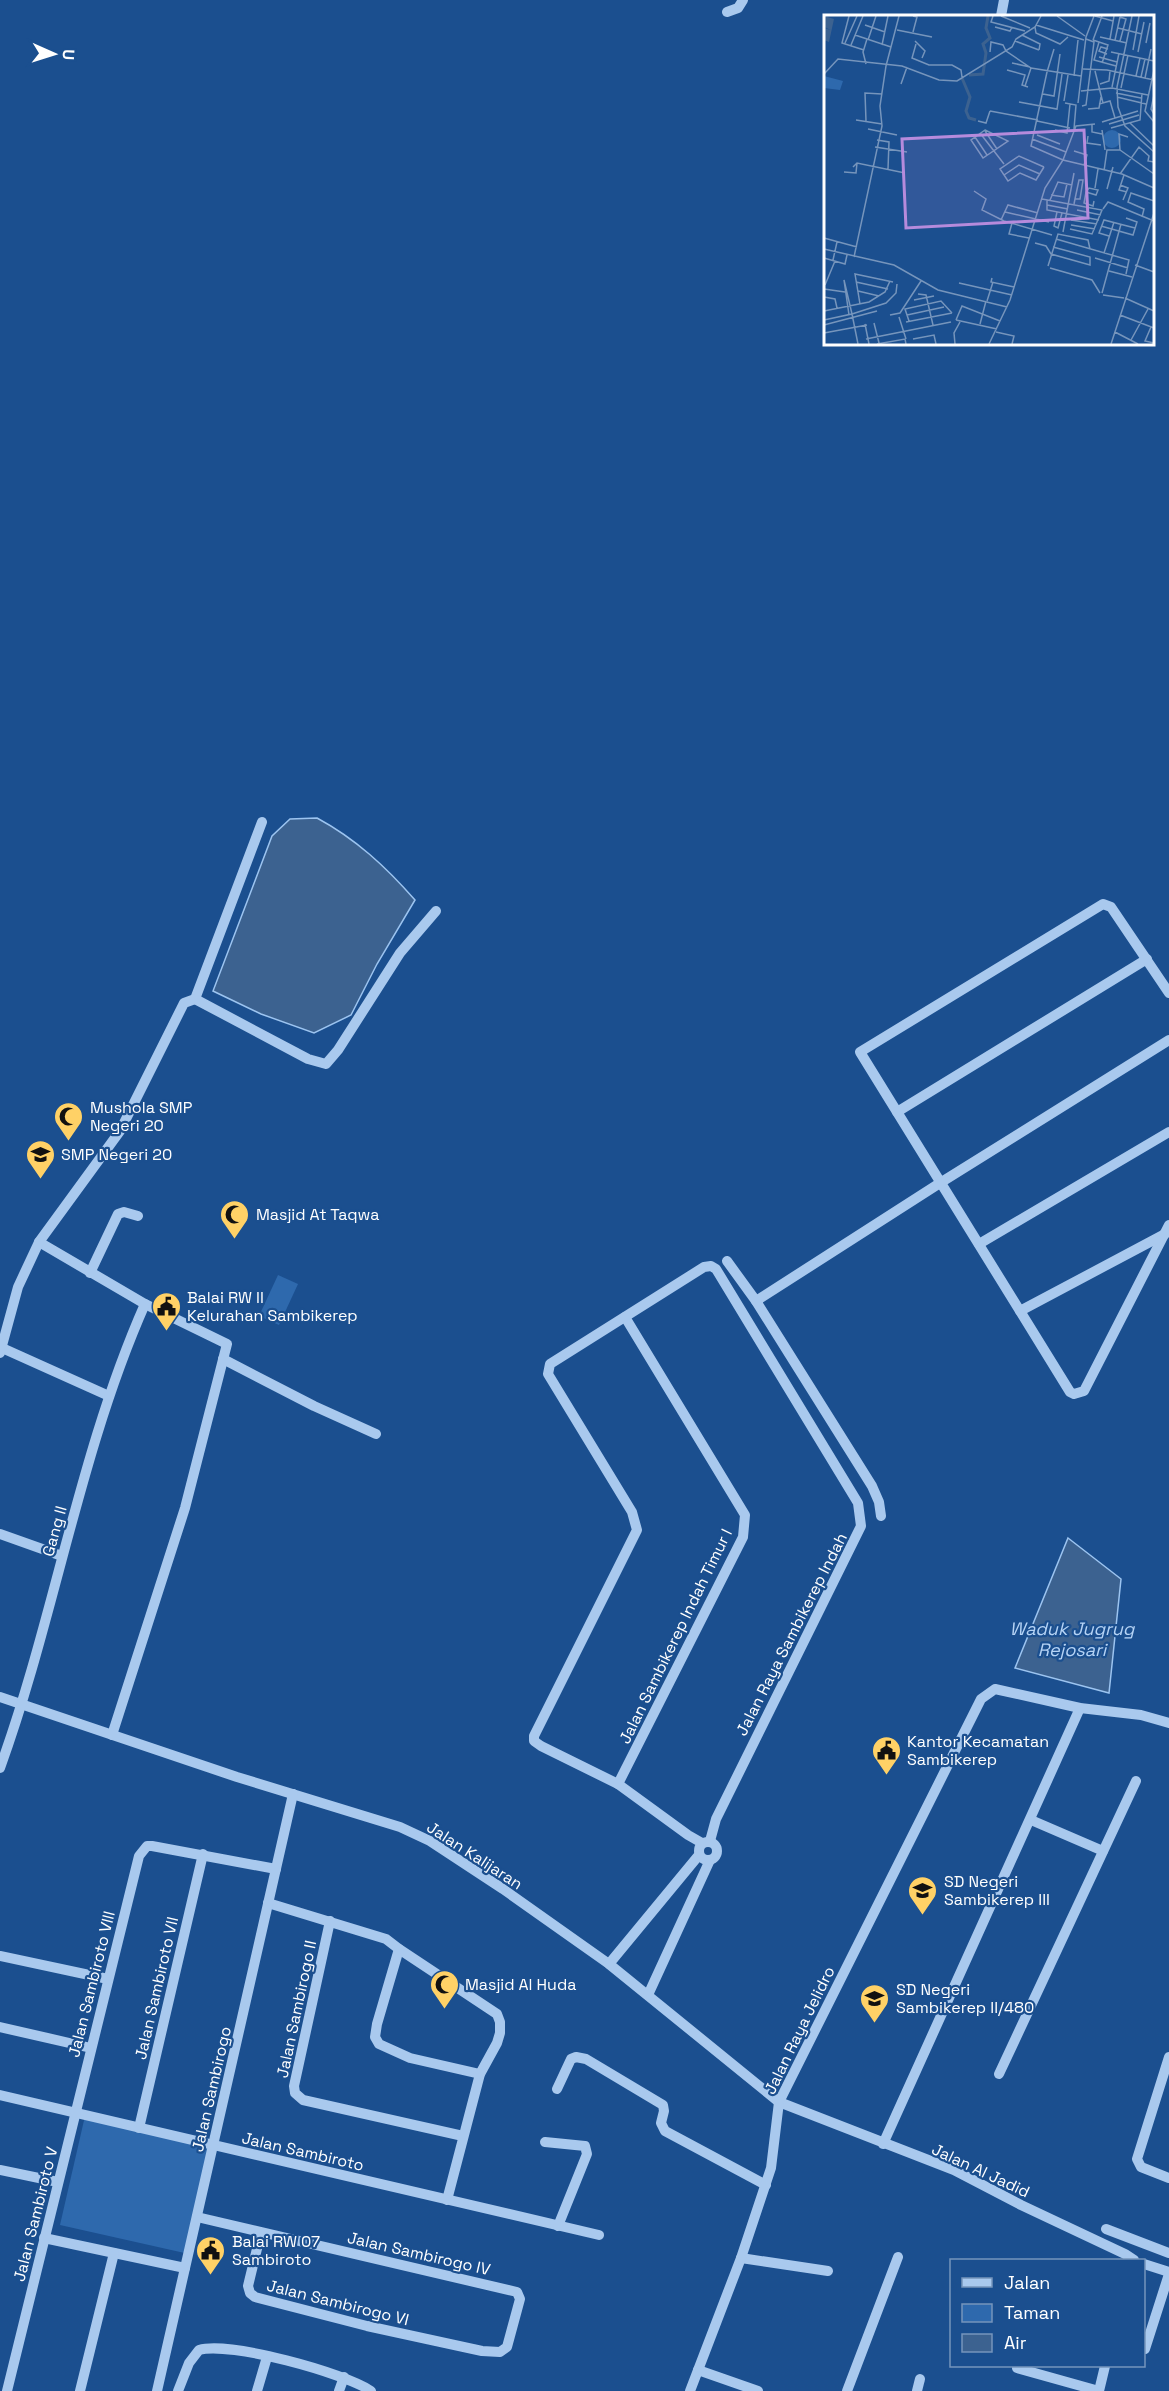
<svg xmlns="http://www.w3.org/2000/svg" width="1169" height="2391" font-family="'Space Grotesk',sans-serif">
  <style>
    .green { fill: #2e69ad }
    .water { fill: #3c6290; stroke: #9cc4f0; stroke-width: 1.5 }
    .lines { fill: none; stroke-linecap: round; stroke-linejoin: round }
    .minor { stroke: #a9c9ee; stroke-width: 10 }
    .labels { text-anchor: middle; stroke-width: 4.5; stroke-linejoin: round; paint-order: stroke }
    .poi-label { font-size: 16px; fill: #fff; stroke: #1b4f8f; text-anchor: start }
    .street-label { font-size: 16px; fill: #fff; stroke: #1b4f8f }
    .water-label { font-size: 18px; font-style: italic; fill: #b5d3f5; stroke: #1b4f8f }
    .inset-river { fill: none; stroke: #3c6290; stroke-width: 3 }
    .inset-road { fill: none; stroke: #7695bc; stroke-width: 1.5 }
    .view { fill: #b68bdc; fill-opacity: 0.15; stroke: #b68bdc; stroke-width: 3 }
    .inset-edge { fill: none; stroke: #fff; stroke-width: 3 }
  </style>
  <rect width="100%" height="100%" fill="#1b4f8f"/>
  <g class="green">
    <polygon points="278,1275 298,1284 279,1325 259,1316"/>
    <polygon points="85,2116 213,2145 189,2254 60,2225"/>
  </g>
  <g class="water">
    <path d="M317 818C356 839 386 867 415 900L377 964 351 1015 314 1033 261 1014 213 991 272 836 290 819Z"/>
    <polygon points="1068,1538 1121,1579 1109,1693 1015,1668"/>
  </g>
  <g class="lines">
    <g class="minor">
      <polyline points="727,12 738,8 743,0"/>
      <polyline points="1001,16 1004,0"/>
      <polyline points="1169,993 1111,907 1103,904 860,1052 1070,1392 1074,1394 1084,1391 1169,1225"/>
      <polyline points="195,999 262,822"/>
      <polyline points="897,1112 1147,959"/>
      <polyline points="39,1242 145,1304 227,1344 185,1508 112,1735"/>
      <polyline points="979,1244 1169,1132"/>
      <polyline points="727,1261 756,1301"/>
      <polyline points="90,1273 118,1214 124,1212 138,1216"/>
      <polyline points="1020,1311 1165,1234"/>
      <polyline points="0,1347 109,1396"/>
      <polyline points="0,1353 18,1287 39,1242 120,1131 184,1003 195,999 308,1059 326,1064 338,1050 400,953 436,911"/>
      <polyline points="223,1359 314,1406 376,1434"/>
      <polyline points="881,1516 879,1502 872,1486 756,1301 940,1183 1169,1040"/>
      <polyline points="0,1534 62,1556"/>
      <polyline points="0,1697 237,1777 400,1827 430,1841 503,1889 609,1964 779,2102 954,2170 1021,2205 1125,2254 1134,2260"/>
      <path d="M0 1768C55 1616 79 1453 145 1304"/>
      <polyline points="618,1784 743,1537 745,1515 625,1317"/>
      <polyline points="1031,1820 1103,1851"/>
      <circle cx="708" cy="1851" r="9"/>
      <polyline points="702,1843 688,1835 618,1784 541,1746 534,1741 534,1736 637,1530 632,1512 548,1374 550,1364 704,1267 711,1266 716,1269 858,1503 861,1526 716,1819 710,1841"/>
      <polyline points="268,1903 386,1939 399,1949 497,2014 500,2022 500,2033 497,2043 480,2074 447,2200"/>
      <polyline points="330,1921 294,2086 295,2093 303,2100 463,2136"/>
      <polyline points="399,1949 377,2024 375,2037 379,2044 410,2058 480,2074"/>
      <polyline points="0,1956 108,1979"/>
      <polyline points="609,1964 699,1855"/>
      <polyline points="648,1995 710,1860"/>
      <polyline points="0,2027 91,2048"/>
      <polyline points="1169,2057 1137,2159 1141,2167 1169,2178"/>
      <polyline points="999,2074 1136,1781"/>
      <polyline points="557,2089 571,2059 576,2057 586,2059 663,2105 664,2111 661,2123 665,2131 766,2185"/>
      <polyline points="0,2095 599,2235"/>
      <polyline points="139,2128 203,1854"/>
      <polyline points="545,2142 585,2146 587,2154 558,2226"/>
      <polyline points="883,2144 1080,1708"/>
      <polyline points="0,2170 58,2182"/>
      <polyline points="197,2217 517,2292 520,2299 507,2347 500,2352 482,2351 367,2326 255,2297 250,2293 248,2286 261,2232"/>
      <polyline points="1106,2229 1169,2253"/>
      <polyline points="44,2238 185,2268"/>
      <polyline points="741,2258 828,2271"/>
      <polyline points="1144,2264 1169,2272"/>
      <polyline points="1145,2349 1169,2274"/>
      <polyline points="1017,2368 1099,2391"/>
      <polyline points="698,2370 758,2391"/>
      <polyline points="7,2391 139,1856 147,1846 152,1846 276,1869"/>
      <polyline points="80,2391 114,2253"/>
      <polyline points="157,2391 293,1794"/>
      <path d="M178 2391 189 2363 199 2350C229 2341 345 2373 371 2391"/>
      <polyline points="257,2391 267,2357"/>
      <polyline points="339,2391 344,2377"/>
      <polyline points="690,2391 741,2258 771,2168 779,2102 981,1699 995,1689 1080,1708 1141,1715 1169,1723"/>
      <polyline points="847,2391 898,2257"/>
      <polyline points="917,2391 920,2379"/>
      <polyline points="1099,2391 1105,2366"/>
    </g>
  </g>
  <defs>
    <symbol id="mosque-pin" viewBox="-11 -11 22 30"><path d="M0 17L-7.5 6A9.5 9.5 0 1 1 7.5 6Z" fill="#ffd166" stroke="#1b4f8f"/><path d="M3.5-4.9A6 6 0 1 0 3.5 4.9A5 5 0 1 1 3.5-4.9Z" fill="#111"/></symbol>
    <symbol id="school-pin" viewBox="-11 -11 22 30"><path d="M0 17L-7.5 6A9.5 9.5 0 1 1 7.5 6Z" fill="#ffd166" stroke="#1b4f8f"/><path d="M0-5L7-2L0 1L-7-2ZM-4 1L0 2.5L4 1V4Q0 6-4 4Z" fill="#111"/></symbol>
    <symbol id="civic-pin" viewBox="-11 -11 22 30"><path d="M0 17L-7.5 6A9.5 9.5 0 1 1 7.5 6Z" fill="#ffd166" stroke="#1b4f8f"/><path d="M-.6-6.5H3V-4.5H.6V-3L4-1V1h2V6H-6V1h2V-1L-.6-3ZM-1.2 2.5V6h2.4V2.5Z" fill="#111"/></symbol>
  </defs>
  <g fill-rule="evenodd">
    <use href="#mosque-pin" x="52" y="1100" width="33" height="45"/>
    <use href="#school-pin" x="24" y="1138" width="33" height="45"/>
    <use href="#mosque-pin" x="218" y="1198" width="33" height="45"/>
    <use href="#civic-pin" x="150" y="1290" width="33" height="45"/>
    <use href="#civic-pin" x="870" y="1734" width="33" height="45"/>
    <use href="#school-pin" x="906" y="1874" width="33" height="45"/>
    <use href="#mosque-pin" x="428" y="1968" width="33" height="45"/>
    <use href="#school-pin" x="858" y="1982" width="33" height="45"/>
    <use href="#civic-pin" x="194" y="2234" width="33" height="45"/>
  </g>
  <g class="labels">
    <g class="poi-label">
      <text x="90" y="1113">Mushola SMP<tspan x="90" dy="18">Negeri 20</tspan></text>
      <text x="61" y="1160">SMP Negeri 20</text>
      <text x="256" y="1220">Masjid At Taqwa</text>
      <text x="187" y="1303">Balai RW II<tspan x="187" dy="18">Kelurahan Sambikerep</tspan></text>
      <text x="907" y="1747">Kantor Kecamatan<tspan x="907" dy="18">Sambikerep</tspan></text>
      <text x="944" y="1887">SD Negeri<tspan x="944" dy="18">Sambikerep III</tspan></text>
      <text x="465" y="1990">Masjid Al Huda</text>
      <text x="896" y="1995">SD Negeri<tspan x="896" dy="18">Sambikerep II/480</tspan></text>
      <text x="232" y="2247">Balai RW 07<tspan x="232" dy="18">Sambiroto</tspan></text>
    </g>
    <g class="street-label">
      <text transform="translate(54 1531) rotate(-74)" y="6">Gang II</text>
      <text transform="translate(791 1634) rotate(-63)" y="6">Jalan Raya Sambikerep Indah</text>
      <text transform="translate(675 1636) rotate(-64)" y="6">Jalan Sambikerep Indah Timur I</text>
      <text transform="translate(475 1855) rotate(33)" y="6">Jalan Kalijaran</text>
      <text transform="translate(91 1984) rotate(-76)" y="6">Jalan Sambiroto VIII</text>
      <text transform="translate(156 1988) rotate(-77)" y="6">Jalan Sambiroto VII</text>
      <text transform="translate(296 2009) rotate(-78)" y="6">Jalan Sambirogo II</text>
      <text transform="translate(799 2030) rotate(-64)" y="6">Jalan Raya Jelidro</text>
      <text transform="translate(211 2089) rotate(-77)" y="6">Jalan Sambirogo</text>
      <text transform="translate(303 2151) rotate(13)" y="6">Jalan Sambiroto</text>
      <text transform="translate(981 2170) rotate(25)" y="6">Jalan Al Jadid</text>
      <text transform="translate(35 2214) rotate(-76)" y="6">Jalan Sambiroto V</text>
      <text transform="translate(419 2253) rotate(13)" y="6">Jalan Sambirogo IV</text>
      <text transform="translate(338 2302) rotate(14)" y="6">Jalan Sambirogo VI</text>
    </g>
    <g class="water-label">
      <text x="1072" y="1635">Waduk Jugrug<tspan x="1072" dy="21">Rejosari</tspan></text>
    </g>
  </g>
  <g transform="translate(824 15)">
    <rect width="330" height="330" fill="#1b4f8f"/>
    <path d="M0 61 19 66 16 75 0 73ZM279 124a9 9 0 1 1 18 0a9 9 0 1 1-18 0Z" fill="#2e69ad"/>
    <path d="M0 1 10 4 5 27 0 25V13L7 15 0 12Z" fill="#3c6290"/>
    <path class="inset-river" d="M145 60 159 59 162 38 159 29 166 23 162 13 164 1M138 63 146 82 142 96 145 103 152 105"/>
    <path class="inset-road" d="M25 1 18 28 40 35M169 1 167 7 201 16M177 1 206 13M233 1 261 21M271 1 289 6M308 1 293 72 294 92 301 111 330 137M296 2 302 4 296 26M41 10 61 17M212 10 260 25M171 12 186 16 188 12M211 12 212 18 236 29 244 22M294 13 318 19M73 15 108 22M89 17 93 2 89 1M31 20 67 32M198 20 216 29 215 35M276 22 303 28M286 24 290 1M44 25 52 1M269 25 284 30 278 48M269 25 278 1M291 25 296 2M91 26 101 36 98 43M191 26 215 35M275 27 270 45 292 51M21 28 33 1M322 28 326 8M92 29 88 43 105 50H128L137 55 138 62M27 30 39 1M58 30 64 1M309 35 315 1M166 37 167 27 179 30 182 36 207 53 257 61M287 37 330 46M314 37 320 7M283 39 275 36 277 32 284 34M275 42 293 47M188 48 206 52M42 49 39 37 43 24M259 54 283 55 330 65M183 55 201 60 198 70 204 72M330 55 321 96 330 107M271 56 279 88M223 57 207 131 239 145 298 159 330 173M223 57 230 34M0 59 14 44 78 51 115 65 133 66 188 32 192 24 211 12 217 1M250 61 254 25M312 61 316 43M317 62 321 44M321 63 327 34M77 69 83 52M276 69 285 66 286 56M201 71 207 53M288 72 295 38M297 73 304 40M257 76 288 73 324 80M292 78 317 83M219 79 230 81 236 39M330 80 327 94 330 99M293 82 322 89M240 86 244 60M195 87 233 94 238 59M241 88 252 90 250 114M254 88 262 22 270 1M275 89 286 86 291 103M258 91 262 90 270 27 262 24M264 94 275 93 277 82M166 96 214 105M32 105 58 109M42 106 41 78 58 79M154 106 162 108 166 96M213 106 246 113M278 107 314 96M306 108 330 131M268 109V117L278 119M285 109 315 100M287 113 316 105 318 78M44 114 73 120M161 115 184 126 159 143 147 125ZM231 115 243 118 246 89M278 115 281 135M161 116 173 134M156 118 180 149M213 120 236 129M264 121 263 128 277 130M151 122 163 140M208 124 242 137M53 125 65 127 64 154M51 132 83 137M296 135 330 159M250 136 263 140 260 150M29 152 33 148 81 158M220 152 195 141 176 154 184 166 196 158 212 165 220 152M280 156 283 135H296L295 119 304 122M20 157 32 158 33 148M296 159 315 132 325 141 324 146 330 147M180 160 195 150 216 159M300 160 295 175 303 177M296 170 304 173 299 185M271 173 274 154M283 174 289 152M150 176 162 184 158 195 180 206 228 220M262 177 272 180 274 175 265 173 262 177 260 188 269 191 270 186M227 180 240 182 243 169M218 184 278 195 268 219 246 214M223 185V195L275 205M226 185 234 167 248 170M250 189 251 184 255 165H259L256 184H251M223 190 244 194M279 194 284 187 330 206M253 195 277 200M181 197 225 207M233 197 230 211 234 213 238 198M318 202 320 194 304 187 307 178 330 186M177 205 184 190 214 198M247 205 273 209M188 208 185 219 205 223M247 210 271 214M277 211 309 220 313 207 302 203M239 217 250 158M285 221 275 218 280 205 311 213M0 223 33 232M232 224 305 245 302 259M211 228 222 231 227 239 266 250V242L229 232M0 234 70 250 114 275 183 292M280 238 290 207M30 242 58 111 56 91 62 51 75 1M0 243 21 249 23 240M271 243 304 253M9 245 13 227M311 250 330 257M224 251 234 219 264 225 266 234M226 253 268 265 276 278M285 256 308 262M168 263 167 267 190 272M32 267 64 274M135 268 188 280M1 270 11 246M0 274 21 277M34 276 55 281M278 278 297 209M94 279 102 280 109 310M279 280 300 283M0 282 11 284 13 293M301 283 330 296M90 285 110 281M163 286 169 267M36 289 31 259 69 267M0 296 45 287 61 277 66 266M25 300 20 265 28 299 62 288 72 278 73 269M66 300 76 298 97 266M83 300 120 292M296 300 330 313M75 302 82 324M0 305 28 299 34 329M132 305 138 291 176 306M132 305 173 314M85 306 81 294 117 286 128 298M82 307 128 298M50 308 55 328M41 309 45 329M156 309 162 286M0 310 53 296M327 312 321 326 330 328M172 317 190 321 188 329M291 317 314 329M0 318 43 310M42 324 127 307M89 324 110 320 112 329M307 325 324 294M53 329 81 324 82 329M131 329 130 318 136 307M165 329 186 285 221 173 239 145 252 111 271 109M287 329 330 198"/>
    <path class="view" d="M260 115 264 203 82 213 78 124Z"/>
    <rect width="330" height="330" class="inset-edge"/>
  </g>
  <rect x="950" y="2259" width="195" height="108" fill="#1b4f8f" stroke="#7695bc" stroke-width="1.5"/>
  <rect x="962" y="2278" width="30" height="9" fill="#a9c9ee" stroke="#7695bc" stroke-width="1.5"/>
  <text x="1004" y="2289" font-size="18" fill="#ffffff">Jalan</text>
  <rect x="962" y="2304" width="30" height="18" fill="#2e69ad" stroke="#7695bc" stroke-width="1.5"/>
  <text x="1004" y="2319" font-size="18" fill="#ffffff">Taman</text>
  <rect x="962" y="2334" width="30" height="18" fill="#3c6290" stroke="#7695bc" stroke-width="1.5"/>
  <text x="1004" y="2349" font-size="18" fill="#ffffff">Air</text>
  <g transform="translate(54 54) rotate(93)" stroke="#1b4f8f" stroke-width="4.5" paint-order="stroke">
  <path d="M0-4.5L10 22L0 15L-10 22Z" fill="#ffffff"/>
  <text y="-9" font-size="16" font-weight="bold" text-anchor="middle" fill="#ffffff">U</text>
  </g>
</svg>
